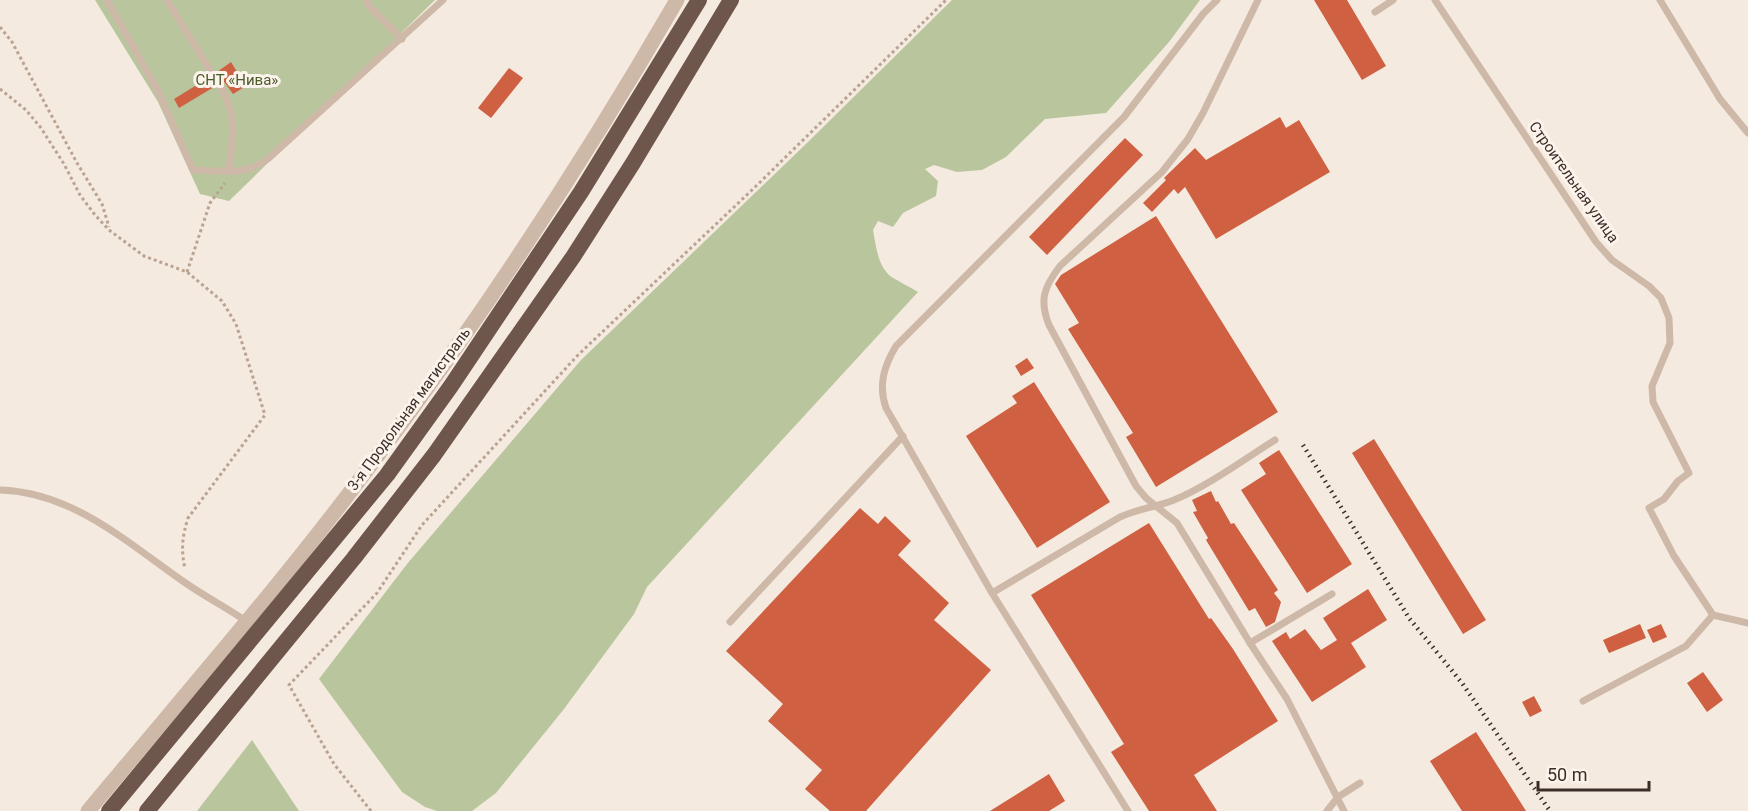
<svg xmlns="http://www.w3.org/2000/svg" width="1748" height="811" font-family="Roboto,sans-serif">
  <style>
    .green { fill: #b9c69d }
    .building { fill: #cf6042 }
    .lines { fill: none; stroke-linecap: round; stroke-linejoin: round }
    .path { stroke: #baa393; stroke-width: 3; stroke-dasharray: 3 3; stroke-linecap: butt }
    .service { stroke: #ceb9a9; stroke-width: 7 }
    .tertiary { stroke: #ceb9a9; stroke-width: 15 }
    .trunk { stroke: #6e564c; stroke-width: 16 }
    .rail { stroke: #3b2e29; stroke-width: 4.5; stroke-dasharray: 1.5 4.5; stroke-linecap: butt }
    .labels { text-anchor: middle; stroke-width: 6; stroke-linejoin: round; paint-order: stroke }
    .park-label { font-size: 15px; fill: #4b5c2b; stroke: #fcf4ec }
    .street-label { font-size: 15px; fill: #3b2e29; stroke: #fcf4ec }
  </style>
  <rect width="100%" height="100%" fill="#f5eadf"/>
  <g class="green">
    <polygon points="95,0 435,0 229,201 200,194 158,102"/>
    <path d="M952 0H1200L1169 42 1106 113 1045 119 1006 157 982 170 957 172 934 165 925 169 938 181 936 196 903 213 893 227 878 221 873 230C876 245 877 263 889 275 894 279 910 287 918 292L647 587 634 614 564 709 496 793 472 811H437L425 807 402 792 319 679 407 564 581 360 808 142Z"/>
    <polygon points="252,740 299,811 197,811"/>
  </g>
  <g class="building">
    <polygon points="1314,0 1347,0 1386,66 1362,80"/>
    <polygon points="231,62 246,86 233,94 217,72"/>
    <polygon points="509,68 523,78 491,118 478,108"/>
    <polygon points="208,78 214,87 179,108 174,99"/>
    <polygon points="1280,117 1286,128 1299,120 1330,172 1216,239 1185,187 1178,194 1174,189 1152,212 1143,203 1166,180 1164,178 1169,173 1195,148 1206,160"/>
    <polygon points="1125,138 1143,155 1047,255 1029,237"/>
    <polygon points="1156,216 1278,412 1156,487 1126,437 1133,433 1068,329 1079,323 1055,284 1061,275"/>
    <polygon points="1027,358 1034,368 1021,376 1015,366"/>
    <polygon points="1034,382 1110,502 1037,548 966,436 1017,403 1012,396"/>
    <polygon points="1374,439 1486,620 1463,634 1352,453"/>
    <polygon points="1279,450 1352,564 1307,593 1241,490 1266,474 1259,463"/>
    <polygon points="1211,491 1216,502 1218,501 1231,524 1234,523 1278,590 1274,593 1281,602 1275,622 1266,627 1255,608 1249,611 1206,540 1208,538 1193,512 1197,511 1192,500"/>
    <polygon points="860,508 878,524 885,516 911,541 898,555 949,603 934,620 991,670 866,811 830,811 805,789 822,770 768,721 783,704 726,651"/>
    <polygon points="1149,523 1209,619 1211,618 1233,649 1278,721 1194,775 1217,811 1149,811 1111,752 1124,744 1031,595"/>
    <polygon points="1368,589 1387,620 1351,643 1366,667 1312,702 1272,641 1286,632 1290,639 1305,629 1321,650 1337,640 1323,618"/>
    <polygon points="1640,624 1646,638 1609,653 1603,640"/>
    <polygon points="1661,624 1667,637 1653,643 1647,630"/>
    <polygon points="1703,672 1723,700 1707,712 1687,683"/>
    <polygon points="1534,696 1542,711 1530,717 1522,702"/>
    <polygon points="1476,732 1526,811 1462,811 1430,761"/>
    <polygon points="1049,774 1065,801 1049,811 990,811"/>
  </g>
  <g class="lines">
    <g class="path">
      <polyline points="0,27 12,42 77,163 102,204 109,227"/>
      <path d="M0 89 26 110 41 128 64 164 80 195 95 215 109 230 144 256 187 272 222 301 236 324 265 415 188 518C182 537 181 550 185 569"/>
      <polyline points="187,272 210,203 225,183"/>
      <polyline points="371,811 334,764 289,685 377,593 422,525 578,355 752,190 946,0"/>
    </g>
    <g class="service">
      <path d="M107 0 159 93 193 170C223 171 244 177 269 158L443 0"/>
      <polyline points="167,0 225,95 232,116 233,130 229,171"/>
      <polyline points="366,0 369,6 402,39"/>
      <path d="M1258 0 1203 113 1188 139 1162 172 1060 266C1044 287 1039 300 1049 325L1136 486 1146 498 1177 523 1250 643 1287 699 1344 811"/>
      <polyline points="1435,0 1596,242 1612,260 1649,286 1661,298 1669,318 1670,343 1652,386 1653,402 1689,473 1678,481 1664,499 1649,508 1674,556 1713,615 1748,623"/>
      <polyline points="1660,0 1720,99 1748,133"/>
      <polyline points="1375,12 1393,0"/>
      <path d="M0 490C74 492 130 545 187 584 206 597 227 608 246 621"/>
      <path d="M992 593 1120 517C1138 509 1156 507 1174 500 1208 486 1243 460 1275 440"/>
      <polyline points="730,622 903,436"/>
      <polyline points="1250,643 1332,594"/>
      <polyline points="1583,701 1686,646 1713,615"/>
      <path d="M1128 811 992 593 886 408C878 385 884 366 896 346L1124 117 1203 14 1217 0"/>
      <polyline points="1327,811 1338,797 1360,783"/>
    </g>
    <path class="tertiary" d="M88 811C187 692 289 576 381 451 489 306 587 156 677 0"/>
    <g class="trunk">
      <polyline points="109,811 387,475 451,386 581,192 699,0"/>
      <polyline points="147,811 354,558 434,455 573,257 633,163 731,0"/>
    </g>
    <polyline class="rail" points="1303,445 1409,618 1462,683 1550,811"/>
  </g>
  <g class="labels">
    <g class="park-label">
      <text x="237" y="85">СНТ «Нива»</text>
    </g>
    <g class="street-label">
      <text transform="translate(1574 182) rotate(55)" y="5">Строительная улица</text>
      <text transform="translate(409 409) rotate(-54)" y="5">3-я Продольная магистраль</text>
    </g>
  </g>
  <path d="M1538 781v9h111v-9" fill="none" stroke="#3b2e29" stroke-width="3"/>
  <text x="1547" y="781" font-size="18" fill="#3b2e29" stroke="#fcf4ec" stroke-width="4.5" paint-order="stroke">50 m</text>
</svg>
